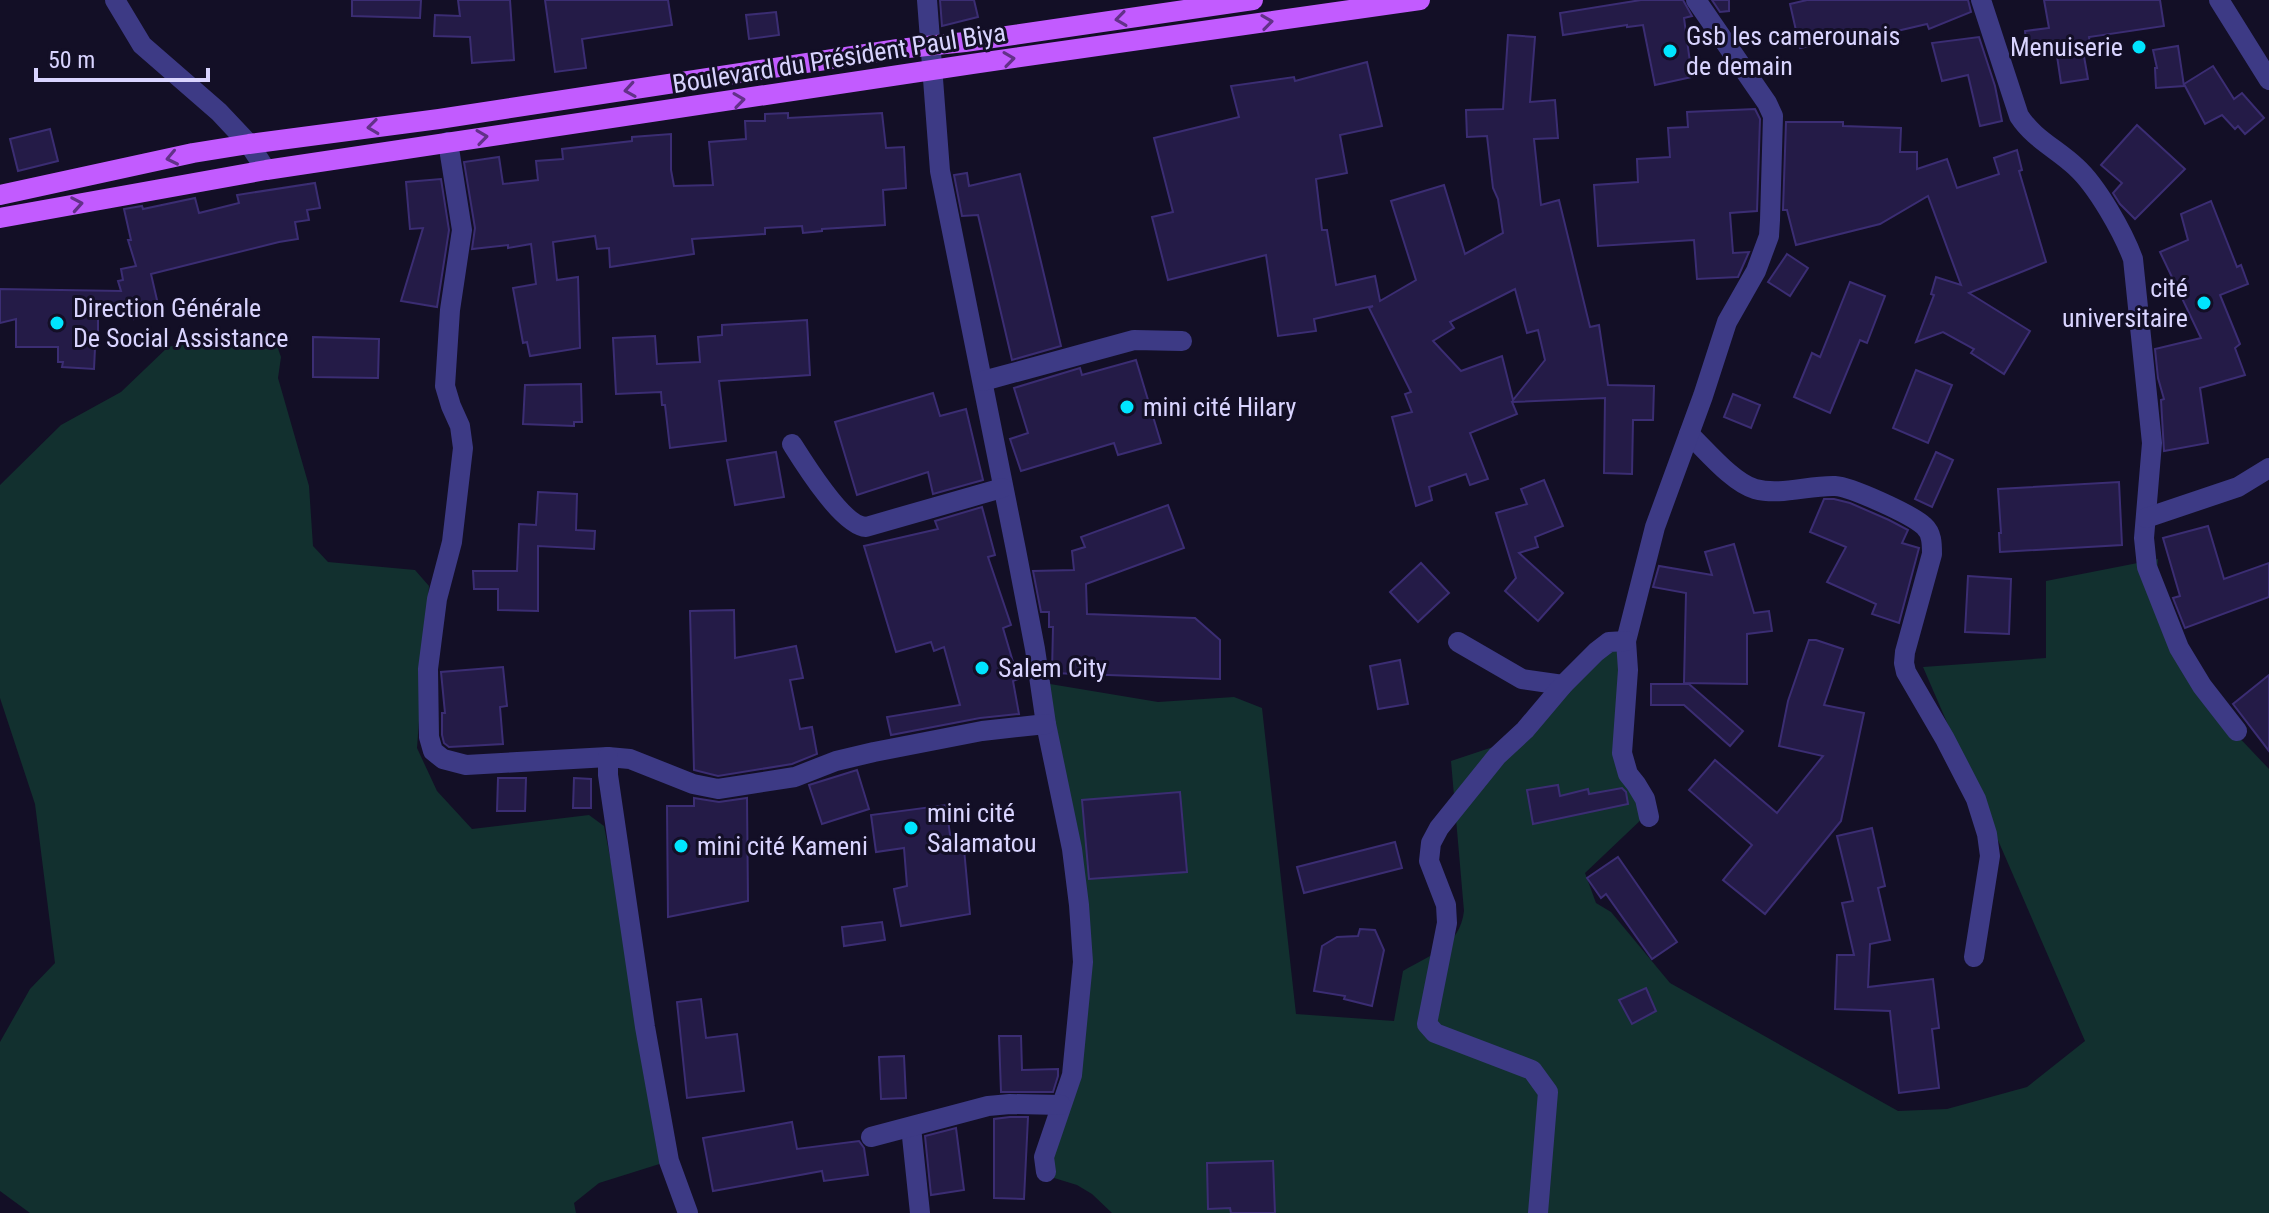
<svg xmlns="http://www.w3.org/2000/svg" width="2269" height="1213" font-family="'Roboto Condensed',sans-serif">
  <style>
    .green { fill: #12302f }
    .building { fill: #241b47; stroke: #3b2d73; stroke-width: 2; fill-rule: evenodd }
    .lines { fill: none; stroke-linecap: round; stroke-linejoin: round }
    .minor { stroke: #3d3a85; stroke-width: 20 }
    .major { stroke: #c25bff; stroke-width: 20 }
    .oneway { stroke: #623188 }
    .poi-dot { fill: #00e5ff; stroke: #130f26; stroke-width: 3 }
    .labels { text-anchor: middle; stroke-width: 6; stroke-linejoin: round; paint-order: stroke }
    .poi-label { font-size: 26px; fill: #d9d4ff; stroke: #130f26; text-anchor: start }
    .street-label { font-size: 26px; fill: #d9d4ff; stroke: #130f26 }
  </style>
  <rect width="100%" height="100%" fill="#130f26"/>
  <g class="green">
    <polygon points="235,330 272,332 281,357 278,378 309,486 313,546 328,562 415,570 429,586 417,748 437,791 472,829 589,815 604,826 669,1161 599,1183 574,1203 576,1213 30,1213 0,1191 0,1042 30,989 55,963 35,804 0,698 0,485 61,425 121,392 168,347"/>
    <path d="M2158 559 2154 610 2212 709 2269 769V1213H1112L1092 1194 1077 1185 1041 1174 1062 1112 1083 962 1038 682 1158 702 1234 697 1262 708 1296 1014 1394 1021 1403 971C1430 955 1460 946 1464 911L1451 761 1496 746 1566 685 1626 641 1622 753 1645 816 1585 873 1596 903 1611 912 1670 983 1898 1111 1947 1109 2027 1087 2085 1041 1923 667 2046 658V581Z"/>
  </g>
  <g class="building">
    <polygon points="352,0 421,0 420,18 352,16"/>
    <polygon points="458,0 510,0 514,60 472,63 470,37 434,36 435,15 460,16"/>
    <polygon points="545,0 668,0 672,25 582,39 586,68 555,72"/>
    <polygon points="940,0 974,0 978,17 942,26"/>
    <polygon points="1641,0 1683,0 1692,16 1684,18 1692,77 1655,85 1643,25 1627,27 1627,25 1563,35 1560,13"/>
    <polygon points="1712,0 1729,0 1729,11 1720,12"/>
    <polygon points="1807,0 1968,0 1971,12 1929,29 1927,24 1863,39 1862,35 1800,48 1790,4"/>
    <polygon points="2044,0 2160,0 2164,26 2089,37 2090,44 2082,45 2088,79 2061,83 2057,56 2028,57 2025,31 2049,28"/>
    <polygon points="776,12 779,35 749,39 746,15"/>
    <path d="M1508 35 1535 37 1530 102 1555 100 1558 138 1534 139 1541 205 1559 200 1590 327 1599 325 1608 385 1654 386 1653 420H1633L1632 474 1604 473 1605 398 1512 402 1517 414 1470 433 1488 479 1470 485 1466 474 1429 487 1432 500 1416 506 1392 417 1412 412 1405 394 1411 392 1369 308 1373 306 1314 319 1316 331 1278 336 1266 255 1168 280 1152 217 1173 212 1154 138 1239 117 1231 86 1294 77 1295 81 1367 62 1382 126 1340 135 1347 173 1316 179 1322 230H1327L1336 285 1375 276 1380 301 1416 280 1391 201 1444 185 1465 254 1503 233 1498 199 1493 188 1487 136 1467 137 1466 110 1503 109ZM1515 289 1527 333 1538 330 1545 360 1513 400 1502 356 1461 371 1433 341 1454 328 1450 322Z"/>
    <polygon points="1979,37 1995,86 2002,121 1980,126 1968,75 1942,81 1932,43"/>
    <polygon points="2178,46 2184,86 2156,88 2155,68 2157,68 2153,50"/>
    <polygon points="2213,66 2234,99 2242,93 2264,118 2245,134 2238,126 2235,129 2222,115 2205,124 2184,84"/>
    <polygon points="1755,109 1760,119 1757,211 1730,213 1733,253 1749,252 1738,277 1697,279 1694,240 1598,246 1594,185 1638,182 1637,159 1670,157 1668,128 1688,127 1687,112"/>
    <polygon points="788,113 788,118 882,113 886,148 904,147 906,188 883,190 885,225 822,229 822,231 803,233 802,226 765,228 765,234 692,239 694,254 610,267 609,248 597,249 595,236 553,242 557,280 578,277 580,348 530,356 527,342 523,343 513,288 536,284 531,244 508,248 508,245 472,249 475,228 464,162 499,157 503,184 538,180 536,161 563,159 562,149 632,141 632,137 671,134 671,170 674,186 713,185 709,142 746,139 745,121 765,121 765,114"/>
    <polygon points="1786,122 1843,122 1843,126 1901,128 1900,152 1917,152 1917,169 1947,159 1957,188 1999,174 1994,158 2017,150 2022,170 2019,171 2046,262 1969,293 2030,331 2004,374 1971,353 1974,349 1943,332 1916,342 1934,295 1931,294 1936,277 1961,285 1928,196 1880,224 1796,245 1787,210 1783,210"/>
    <polygon points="2137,125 2185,169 2135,219 2120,204 2113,193 2122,183 2101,165"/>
    <polygon points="50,129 58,161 18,171 10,139"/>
    <polygon points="967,173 969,186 1020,174 1061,346 1012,360 978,215 962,216 954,175"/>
    <polygon points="441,179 449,230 437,307 401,301 423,228 410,229 406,182"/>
    <polygon points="315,183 320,208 307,210 309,220 295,222 298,239 279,242 151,274 160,313 134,319 131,302 98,312 98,348 95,348 94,369 62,367 63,362 58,362 58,347 16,347 16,319 0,323 0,289 121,291 118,281 123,280 121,269 136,266 128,240 131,240 124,209 142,206 143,209 195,198 199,213 239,203 237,195"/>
    <polygon points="2211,201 2237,267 2241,265 2248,284 2220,295 2240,344 2235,348 2245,375 2200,388 2208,443 2164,451 2161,400 2164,399 2158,378 2155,349 2201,338 2160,252 2188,240 2181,214"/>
    <polygon points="1787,254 1808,268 1790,296 1768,282"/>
    <polygon points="1850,282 1885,296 1867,343 1860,340 1830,413 1794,397 1812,353 1820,357"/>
    <polygon points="807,320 810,375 719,381 726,441 670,448 665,405 662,405 661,392 616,394 613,338 655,336 657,364 700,362 698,337 722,335 722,325"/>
    <polygon points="313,337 379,339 378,378 313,377"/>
    <polygon points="1136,360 1161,443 1118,455 1114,443 1021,471 1010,439 1028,433 1014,388 1080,368 1082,375"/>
    <polygon points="1916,370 1952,385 1928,443 1893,428"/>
    <polygon points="581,384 582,422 574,422 574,426 523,424 525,385"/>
    <polygon points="933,393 940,416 966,409 983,480 933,494 928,472 857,495 835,422"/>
    <polygon points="1733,394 1760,405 1751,428 1724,417"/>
    <polygon points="776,452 784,497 735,505 727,460"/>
    <polygon points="1936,452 1953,460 1932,507 1915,499"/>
    <polygon points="1544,480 1563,526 1535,537 1538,547 1519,553 1563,593 1538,621 1505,591 1516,578 1496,513 1527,504 1521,489"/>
    <polygon points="2119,482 2122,545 2000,552 1999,533 2001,533 1998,489"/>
    <polygon points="538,492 577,494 576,530 595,531 594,549 538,546 538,611 498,610 498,589 474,589 473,571 517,571 519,524 536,525"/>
    <polygon points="1824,499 1834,499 1850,503 1889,520 1908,530 1902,543 1919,548 1899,623 1872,614 1876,604 1827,582 1846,547 1810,532"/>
    <polygon points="1168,505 1184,548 1086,584 1087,614 1195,618 1220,640 1220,679 1052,673 1053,627 1049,627 1049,612 1041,612 1033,571 1074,570 1072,551 1085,547 1081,537"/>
    <polygon points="982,507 995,555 988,557 1011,625 1003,628 1018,679 1013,681 1019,714 980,718 891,735 887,717 960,705 944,647 934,651 931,642 896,652 864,546 938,529 935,521"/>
    <polygon points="2208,526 2224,579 2269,563 2269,597 2185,628 2173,598 2180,596 2163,538"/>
    <polygon points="1734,544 1754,613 1769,611 1772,631 1747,634 1747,684 1684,683 1686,593 1653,587 1659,566 1712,575 1705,552"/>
    <polygon points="1421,563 1449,593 1418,622 1390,592"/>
    <polygon points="1968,576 2011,579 2009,634 1965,632"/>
    <polygon points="734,610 735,658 796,646 803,678 790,680 800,729 812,727 817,754 792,764 718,776 694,770 690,611"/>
    <polygon points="1809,640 1816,640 1843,649 1824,705 1864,713 1841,821 1765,914 1723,880 1752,845 1689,790 1715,760 1777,813 1823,756 1779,746 1788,701"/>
    <polygon points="1400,660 1408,704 1378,709 1370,666"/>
    <polygon points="503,667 507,706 500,707 503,744 449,747 444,743 442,735 442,713 445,713 441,672"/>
    <polygon points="2269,675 2269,751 2233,704"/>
    <polygon points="1651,684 1689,684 1743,731 1730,746 1684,705 1651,705"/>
    <polygon points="857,770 869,809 822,824 809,785"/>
    <polygon points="498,778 526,778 525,811 497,811"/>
    <polygon points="574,778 591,779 591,808 573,808"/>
    <polygon points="1558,785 1560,796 1588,789 1589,794 1622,788 1626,792 1628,804 1533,824 1527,790"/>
    <polygon points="1180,792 1187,872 1089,879 1082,800"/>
    <polygon points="694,798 719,802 747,798 748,901 668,917 667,806 694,806"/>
    <polygon points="946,805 951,842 963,838 970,914 901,926 894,889 907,886 904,848 876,852 871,815"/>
    <polygon points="1872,828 1885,886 1878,888 1890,940 1870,944 1868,987 1933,979 1939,1028 1932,1029 1939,1088 1899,1093 1890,1011 1835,1009 1837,955 1854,955 1842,903 1853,901 1837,836"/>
    <polygon points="1395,842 1402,868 1304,893 1297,867"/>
    <polygon points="1618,857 1677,942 1652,959 1606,894 1601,898 1587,878"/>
    <polygon points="882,922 885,940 844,946 842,927"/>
    <polygon points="1360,929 1375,930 1384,950 1372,1006 1344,999 1345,996 1314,991 1322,946 1337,937 1358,936"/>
    <polygon points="1646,988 1656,1011 1632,1024 1619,1000"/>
    <polygon points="701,999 706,1038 737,1034 744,1091 687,1098 677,1002"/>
    <polygon points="999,1036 1021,1036 1022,1070 1058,1069 1058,1076 1053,1092 1001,1092"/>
    <polygon points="904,1056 906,1098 881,1099 879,1057"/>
    <polygon points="1010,1117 1028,1117 1024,1199 994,1198 994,1119"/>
    <polygon points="792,1122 797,1149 859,1141 864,1148 868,1175 824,1181 822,1171 713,1191 703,1138"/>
    <polygon points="956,1128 964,1190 931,1195 925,1136"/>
    <polygon points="1273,1161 1275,1213 1231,1213 1230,1208 1208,1209 1207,1163"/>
  </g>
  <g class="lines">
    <g class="minor">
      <polyline points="115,0 142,45 219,112 249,144 266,170"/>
      <polyline points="927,0 940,171 1016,550 1035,649 1046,724 1072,849 1079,905 1083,962 1072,1075 1044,1157 1046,1172"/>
      <path d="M1981 0 2019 116C2034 139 2057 149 2076 167 2097 186 2123 232 2133 259L2152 443 2144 538 2147 567 2179 648 2202 686 2237 731"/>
      <polyline points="2219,0 2269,80"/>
      <polyline points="448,142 462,230 450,310 445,386 451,406 460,426 463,448 452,542 437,599 428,669 429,737 433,751 443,759 466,765 608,757 630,759 693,784 718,789 795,777 836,761 874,752 982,731 1046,724"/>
      <polyline points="983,381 1134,340 1182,341"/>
      <path d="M1689 434C1706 450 1733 483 1755 489 1781 496 1809 485 1835 486 1851 487 1911 514 1924 526 1932 533 1932 544 1932 554L1905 652 1904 663 1906 672 1945 739 1976 799 1987 834 1990 856 1974 957"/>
      <path d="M792 444C804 463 843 526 866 527L1002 488"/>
      <polyline points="2146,518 2238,487 2269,468"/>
      <polyline points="1458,642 1522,679 1563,685"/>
      <polyline points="608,757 608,775 645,1027 669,1161 688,1213"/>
      <polyline points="1649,817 1645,799 1636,784 1628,774 1622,753 1628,670 1626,641 1655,527 1703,396 1727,322 1756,271 1769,236 1770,220 1773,116 1767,103 1696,0"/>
      <polyline points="911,1127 920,1213"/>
      <polyline points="871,1137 988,1106 1010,1104 1061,1105"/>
      <polyline points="1538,1213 1548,1092 1532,1070 1435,1033 1427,1024 1447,923 1446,905 1429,861 1431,843 1439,828 1497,756 1525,730 1563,685 1596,652 1609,642 1626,641"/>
    </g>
    <g class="major">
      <polyline points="0,195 193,153 249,144 439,119 898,49 965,42 1253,0"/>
      <polyline points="0,218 266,170 972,64 1420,0"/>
    </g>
  </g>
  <defs><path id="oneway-chevron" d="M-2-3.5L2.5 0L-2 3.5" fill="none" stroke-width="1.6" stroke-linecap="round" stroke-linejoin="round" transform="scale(2)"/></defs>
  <g class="oneway">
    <use href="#oneway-chevron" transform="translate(1121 19) rotate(172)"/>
    <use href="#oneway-chevron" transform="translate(1267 22) rotate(-8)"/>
    <use href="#oneway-chevron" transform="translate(1009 59) rotate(-8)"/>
    <use href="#oneway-chevron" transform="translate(630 90) rotate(171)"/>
    <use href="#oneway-chevron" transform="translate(739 100) rotate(-8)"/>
    <use href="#oneway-chevron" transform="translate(373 127) rotate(173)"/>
    <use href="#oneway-chevron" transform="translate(482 137) rotate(-8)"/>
    <use href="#oneway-chevron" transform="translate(172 158) rotate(168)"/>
    <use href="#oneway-chevron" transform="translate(77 204) rotate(-10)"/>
  </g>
  <g class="poi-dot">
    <circle cx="2139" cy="47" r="8"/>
    <circle cx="1670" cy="51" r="8"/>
    <circle cx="2204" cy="303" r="8"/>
    <circle cx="57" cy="323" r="8"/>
    <circle cx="1127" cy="407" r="8"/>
    <circle cx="982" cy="668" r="8"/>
    <circle cx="911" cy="828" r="8"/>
    <circle cx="681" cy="846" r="8"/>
  </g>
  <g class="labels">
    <g class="poi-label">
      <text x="1686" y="45">Gsb les camerounais<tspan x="1686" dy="30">de demain</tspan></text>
      <text x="2123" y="56" text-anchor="end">Menuiserie</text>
      <text x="2188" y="297" text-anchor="end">cité<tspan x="2188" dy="30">universitaire</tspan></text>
      <text x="73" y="317">Direction Générale<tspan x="73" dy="30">De Social Assistance</tspan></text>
      <text x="1143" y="416">mini cité Hilary</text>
      <text x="998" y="677">Salem City</text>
      <text x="927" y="822">mini cité<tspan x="927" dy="30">Salamatou</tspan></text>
      <text x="697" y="855">mini cité Kameni</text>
    </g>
    <g class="street-label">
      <text transform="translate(839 58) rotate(-9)" y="9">Boulevard du Président Paul Biya</text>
    </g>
  </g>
  <path d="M36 68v12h172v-12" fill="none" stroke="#d9d4ff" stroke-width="4"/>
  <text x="48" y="68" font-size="24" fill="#d9d4ff" stroke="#130f26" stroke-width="6" paint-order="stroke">50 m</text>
</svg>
